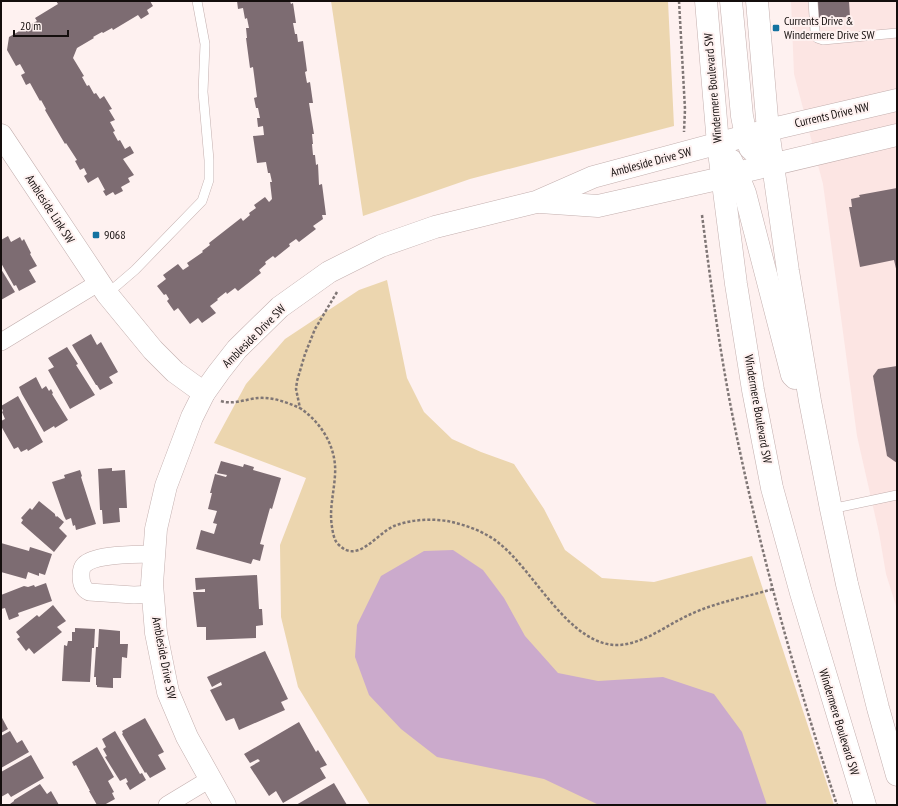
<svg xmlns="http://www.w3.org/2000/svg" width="898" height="806" font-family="'PT Sans Narrow',sans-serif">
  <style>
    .built { fill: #fce5e3 }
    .green { fill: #ecd6af }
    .water { fill: #cbaacc }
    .building { fill: #7d6c72 }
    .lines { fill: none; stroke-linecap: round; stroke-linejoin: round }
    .lane-casing { stroke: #c3afae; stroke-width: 10 }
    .street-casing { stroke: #c3afae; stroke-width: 18 }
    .secondary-casing { stroke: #c3afae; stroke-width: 23 }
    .path { stroke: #7f7675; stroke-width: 2.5; stroke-dasharray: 3 2; stroke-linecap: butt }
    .lane { stroke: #fff; stroke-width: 9 }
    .street { stroke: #fff; stroke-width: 17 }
    .secondary { stroke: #fff; stroke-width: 22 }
    .poi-dot { fill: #1472a0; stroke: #fef1f0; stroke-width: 1.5 }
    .labels { text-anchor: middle; stroke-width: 4; stroke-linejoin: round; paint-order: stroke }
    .poi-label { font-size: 12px; fill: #140e0d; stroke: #fef1f0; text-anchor: start }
    .street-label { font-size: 12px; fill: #140e0d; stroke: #fef1f0 }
  </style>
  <rect width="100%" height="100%" fill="#fef1f0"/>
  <polygon class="built" points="791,1 897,1 897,609 886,574 879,533 857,436 823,184 794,74"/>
  <g class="green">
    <polygon points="331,1 668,1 674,126 470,179 363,216"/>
    <polygon points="387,280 407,378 424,412 452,439 481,452 514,464 544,509 565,550 602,578 654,582 752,556 834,805 370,805 298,687 281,617 280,545 306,478 214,443 246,384 285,339 359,290"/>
  </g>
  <polygon class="water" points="453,550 483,570 504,598 525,636 558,673 598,681 663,677 714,694 742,732 767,805 599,805 544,779 437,757 401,729 369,695 355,657 357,625 381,576 424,551"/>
  <g class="building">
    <polygon points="56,1 150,1 153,6 147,10 149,14 141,19 138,15 113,30 112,28 103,33 102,32 93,37 94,38 77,48 73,58 84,76 82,77 87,86 89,85 94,94 96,93 100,99 104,96 112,109 109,110 115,120 110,122 115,131 113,132 118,141 120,140 125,149 130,146 134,153 123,159 134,175 128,178 130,182 121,187 123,191 115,195 113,192 106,196 103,191 105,190 98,177 88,183 84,176 87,174 84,168 80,170 75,161 77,160 66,143 65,144 45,110 46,109 41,100 40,101 30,83 26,85 21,75 25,73 20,64 16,66 7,50 9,37 37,21 35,18 58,4"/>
    <polygon points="237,1 290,1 291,4 293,3 296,23 293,23 295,34 297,34 298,42 303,41 307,71 305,72 307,83 310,82 313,103 309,103 314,134 312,134 313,144 312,144 313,155 315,155 316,165 318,164 319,185 322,184 326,215 322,215 323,219 313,226 316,229 299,242 296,239 289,244 290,246 275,258 273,256 265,262 266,264 259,270 261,273 238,291 235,288 227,294 226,292 217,299 218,300 210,306 216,313 202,323 198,318 190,324 178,308 174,311 167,301 169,299 166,294 164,295 157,286 166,279 163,275 178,264 183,270 189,266 187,263 203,252 202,251 210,245 209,243 241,218 243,221 250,215 249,213 256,208 254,205 265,197 269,202 272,199 270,182 272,182 270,173 268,173 266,162 257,163 253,136 264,135 263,126 258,127 257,118 260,118 258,108 256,108 254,98 257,97 253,67 250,68 246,38 247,38 246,28 249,28 247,18 245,19 243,8 238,9"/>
    <polygon points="817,1 849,1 850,17 818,18"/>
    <polygon points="897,188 897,273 894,260 860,267 849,207 852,207 851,199 860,197 859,195"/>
    <polygon points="8,236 11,242 20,237 22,241 24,239 31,253 30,254 37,266 29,270 36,282 19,291 16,285 14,286 1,263 1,240"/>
    <polygon points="1,269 15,292 1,300"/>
    <polygon points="91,334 97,345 101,342 118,372 109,377 113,383 100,390 97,385 96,385 72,345"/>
    <polygon points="67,347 78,364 76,365 95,395 70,409 48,370 54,367 48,358"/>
    <polygon points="897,366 897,463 887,456 873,376 878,369"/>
    <polygon points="36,377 42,389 46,386 49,391 51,389 53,393 52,394 68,420 55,428 54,426 44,432 22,394 19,387"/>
    <polygon points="18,396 43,442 28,451 27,449 21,452 18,447 14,449 1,426 2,426 1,423 1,421 5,419 2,412 3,411 1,406"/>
    <polygon points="221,461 243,467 244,464 254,467 253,470 281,478 272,509 270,508 260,544 264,545 260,561 253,559 251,564 196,549 201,530 214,534 217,524 213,523 217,511 208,509 212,493 210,493 215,474 226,477 227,475 217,473"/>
    <polygon points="112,468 112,471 125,470 127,508 119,508 120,522 103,524 102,510 100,510 98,469"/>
    <polygon points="80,470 82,476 81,477 96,524 76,530 75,525 73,526 71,518 66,520 64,516 52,482 65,478 64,475"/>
    <polygon points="39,501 55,514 55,515 56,517 57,516 64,522 59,528 67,536 54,552 21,523 23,520 21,518 30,508 32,510"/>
    <polygon points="1,543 29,551 30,547 52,554 45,575 39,573 39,576 28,572 26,579 1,572"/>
    <polygon points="257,575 259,609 262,609 263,625 256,626 256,638 206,640 206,627 197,627 193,592 205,592 205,589 196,590 195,578"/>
    <polygon points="46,583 52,601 18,613 19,616 9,620 5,608 1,609 1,595 24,586 28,587 34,585 35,587"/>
    <polygon points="53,605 66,621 57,627 62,632 34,654 29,648 26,651 17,639 20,637 16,632 37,615 39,617"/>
    <polygon points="75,628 95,629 94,648 92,648 90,682 62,681 64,645 67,646 68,641 72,641 72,632 75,632"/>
    <polygon points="99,629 120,631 120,644 128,644 127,658 122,657 121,678 113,678 113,688 97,687 97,685 96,685 96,677 94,677 96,647 98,647"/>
    <polygon points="265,651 288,699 281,702 285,710 239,730 234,718 226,721 210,690 222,685 221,682 212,687 207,677"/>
    <polygon points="1,716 8,729 1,733"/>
    <polygon points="145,718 164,752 158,755 166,769 150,778 146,772 145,773 122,734 123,733 122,731"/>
    <polygon points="299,722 316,752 318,750 327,765 320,768 326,778 283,803 276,791 269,796 250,767 260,761 258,759 250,763 244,754"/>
    <polygon points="10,731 17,743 22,740 29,752 1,768 1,736"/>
    <polygon points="115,731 140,774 142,773 146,780 130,790 126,783 128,782 126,778 120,781 105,757 107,756 103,749 106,747 102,739"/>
    <polygon points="97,747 114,777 108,781 114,792 112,793 115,799 104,805 97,805 89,791 90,791 76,765 74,766 72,762"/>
    <polygon points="31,755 44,778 11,797 8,793 1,797 1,772"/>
    <polygon points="334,783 347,805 296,805"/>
    <polygon points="40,784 47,794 51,791 59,805 10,805 10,804 14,801 14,800"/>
  </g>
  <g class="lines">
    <defs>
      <g id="lane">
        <polyline points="813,1 815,31 817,38 823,40 897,33"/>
        <polyline points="107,294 135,270 202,201 209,180 209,160 203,92 205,44 197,1"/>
        <polyline points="831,509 897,495"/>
      </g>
      <g id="street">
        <polyline points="1,342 98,283"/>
        <path d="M153 594 134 595 89 592C83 589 81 583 81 576 81 572 81 568 84 565 96 553 138 555 154 554"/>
        <polyline points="167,805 210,779"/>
      </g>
      <g id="secondary">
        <polyline points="706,1 718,144 736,284 753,390 772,488 801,593 865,805"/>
        <polyline points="731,1 742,116 746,136 750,148 765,162 774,164"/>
        <polyline points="757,1 768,130 788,271 810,401 831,509 847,584 878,708 897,775"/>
        <polyline points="1,135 107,294 153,350 175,372 204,393"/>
        <polyline points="731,160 737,173 745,193 792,375 795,378"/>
        <polyline points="540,202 598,206 722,178 737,173 897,135"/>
        <polyline points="225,805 187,737 168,692 156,633 152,584 156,529 166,486 192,417 204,393 219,372 237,349 280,307 329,272 381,246 435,227 536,202 593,177 768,130 897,100"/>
      </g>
    </defs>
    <use href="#lane" class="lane-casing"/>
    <use href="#street" class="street-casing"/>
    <use href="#secondary" class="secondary-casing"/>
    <g class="path">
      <polyline points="679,1 685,109 684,132"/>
      <path d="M702 215C711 285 720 354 734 423 760 552 796 680 837 805"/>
      <path d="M337 292 315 329 305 354 297 381 296 389 300 408C322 423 337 448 335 475 334 493 329 509 332 527 333 533 334 541 339 545 358 564 376 534 394 526 412 519 434 518 452 522 469 526 487 533 500 544 535 572 570 647 619 645 646 643 668 624 691 614 717 602 746 597 773 589"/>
      <path d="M221 401C232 405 247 399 258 398 273 397 286 402 300 408"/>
    </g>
    <use href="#lane" class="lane"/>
    <use href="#street" class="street"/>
    <use href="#secondary" class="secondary"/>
  </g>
  <g class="poi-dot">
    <rect x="772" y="24" width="8" height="8" rx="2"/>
    <rect x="92" y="231" width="8" height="8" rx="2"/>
  </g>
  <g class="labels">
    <g class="poi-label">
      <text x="784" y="25">Currents Drive &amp;<tspan x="784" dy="14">Windermere Drive SW</tspan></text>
      <text x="104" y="239">9068</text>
    </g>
    <g class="street-label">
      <text transform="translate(713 88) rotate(-95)" y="4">Windermere Boulevard SW</text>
      <text transform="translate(832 115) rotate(-13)" y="4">Currents Drive NW</text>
      <text transform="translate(651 162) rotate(-15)" y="4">Ambleside Drive SW</text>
      <text transform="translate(50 209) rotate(57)" y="4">Ambleside Link SW</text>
      <text transform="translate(254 336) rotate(-45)" y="4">Ambleside Drive SW</text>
      <text transform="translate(758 409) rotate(80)" y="4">Windermere Boulevard SW</text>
      <text transform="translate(164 658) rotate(79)" y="4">Ambleside Drive SW</text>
      <text transform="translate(839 722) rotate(73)" y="4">Windermere Boulevard SW</text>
    </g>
  </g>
  <rect width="898" height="806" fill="none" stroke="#140e0d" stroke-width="4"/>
  <path d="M14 30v6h54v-6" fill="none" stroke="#140e0d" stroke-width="2"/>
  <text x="20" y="30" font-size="12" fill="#140e0d" stroke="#fef1f0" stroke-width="3" paint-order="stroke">20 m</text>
</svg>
